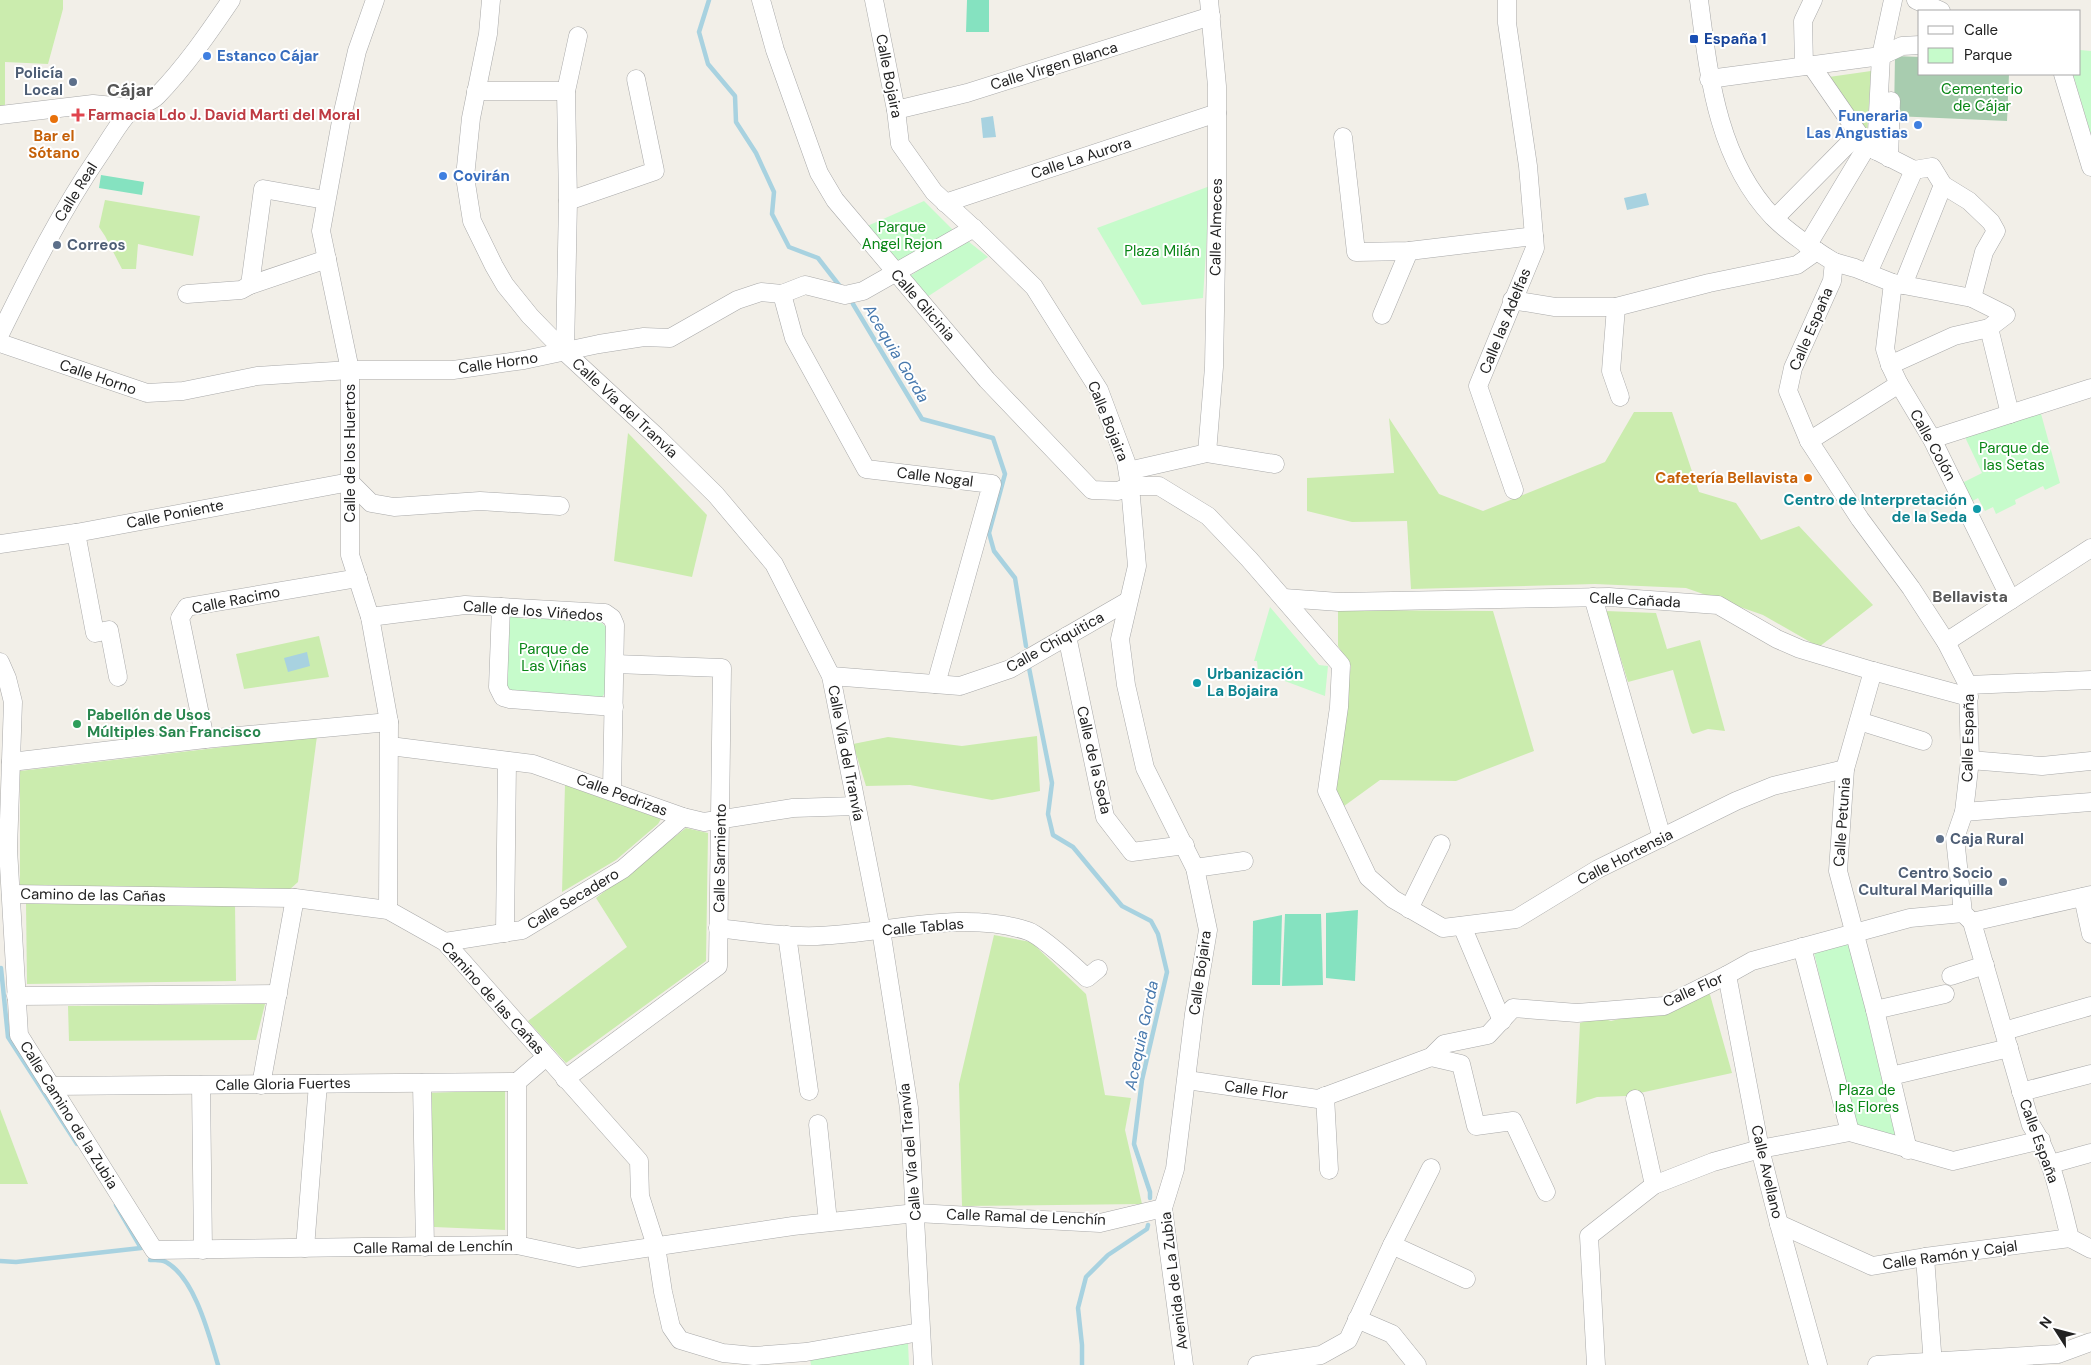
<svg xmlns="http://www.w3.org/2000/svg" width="2091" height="1365" font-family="'DM Sans',sans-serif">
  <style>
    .grass { fill: #cbecae }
    .cemetery { fill: #a8ccaf }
    .park { fill: #c6fbcb }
    .pitch { fill: #85e2c0 }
    .water { fill: #a8d2e0 }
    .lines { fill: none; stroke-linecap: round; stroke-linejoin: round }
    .stream { stroke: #a8d2e0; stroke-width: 4.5 }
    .minor-casing { stroke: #a9a9a9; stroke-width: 19 }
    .minor { stroke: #fff; stroke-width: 18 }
    .transit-dot { fill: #1a4fb4; stroke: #fff; stroke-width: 2 }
    .shop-dot { fill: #3f7fe0; stroke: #fff; stroke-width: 2 }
    .service-dot { fill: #5c6f8a; stroke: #fff; stroke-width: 2 }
    .health-dot { fill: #e0444e; stroke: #fff; stroke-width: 2 }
    .food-dot { fill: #e8710a; stroke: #fff; stroke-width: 2 }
    .culture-dot { fill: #0f9aa8; stroke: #fff; stroke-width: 2 }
    .leisure-dot { fill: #2e9e5b; stroke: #fff; stroke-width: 2 }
    .labels { text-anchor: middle; stroke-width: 4; stroke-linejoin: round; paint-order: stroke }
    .transit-label { font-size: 15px; font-weight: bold; fill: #164399; stroke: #fff; text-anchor: start }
    .shop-label { font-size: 15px; font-weight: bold; fill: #366cbe; stroke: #fff; text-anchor: start }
    .street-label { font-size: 15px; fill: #222; stroke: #fff }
    .service-label { font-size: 15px; font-weight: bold; fill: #4e5e75; stroke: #fff; text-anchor: end }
    .park-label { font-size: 15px; fill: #098616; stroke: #fff }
    .health-label { font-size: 15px; font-weight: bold; fill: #be3a42; stroke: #fff; text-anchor: start }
    .food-label { font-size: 15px; font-weight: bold; fill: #c56008; stroke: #fff }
    .culture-label { font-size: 15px; font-weight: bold; fill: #0d838f; stroke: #fff; text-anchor: end }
    .leisure-label { font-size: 15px; font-weight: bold; fill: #27864d; stroke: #fff; text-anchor: start }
    .water-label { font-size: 16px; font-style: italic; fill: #4778ad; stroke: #fff }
    .neighbourhood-label { font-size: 16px; font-weight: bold; fill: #555; stroke: #fff }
    .quarter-label { font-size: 18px; font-weight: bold; fill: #555; stroke: #fff }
  </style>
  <rect width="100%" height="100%" fill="#f2efe8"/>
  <g class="grass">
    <polygon points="0,0 63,0 63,9 48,64 5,62 5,108 0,109"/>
    <polygon points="1871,71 1867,135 1829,77"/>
    <polygon points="105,200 200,216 193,256 138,244 136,269 122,269 105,236 99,227"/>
    <polygon points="1634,412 1672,412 1699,492 1736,503 1761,540 1799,526 1873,605 1819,647 1763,615 1686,588 1595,584 1411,589 1407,521 1352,522 1307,511 1307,478 1394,473 1389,418 1439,494 1483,511 1605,462"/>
    <polygon points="628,433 707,515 692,577 614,561"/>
    <polygon points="1338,610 1493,611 1534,751 1456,781 1380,780 1340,809 1332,786 1351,666 1338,646"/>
    <polygon points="1606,611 1656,613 1667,649 1700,640 1725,731 1708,729 1693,734 1691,732 1673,670 1628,682"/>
    <polygon points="319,636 329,677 244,689 236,654"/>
    <polygon points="317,736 298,882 288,891 20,885 20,771"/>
    <polygon points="1037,736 1040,791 992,800 910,785 866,786 853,744 888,737 962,746"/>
    <polygon points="565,785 661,819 658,824 616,860 562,892"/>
    <polygon points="686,828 708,833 706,961 566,1063 528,1021 627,947 596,898"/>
    <polygon points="26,903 235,903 236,981 27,984"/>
    <polygon points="994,935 1031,942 1086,994 1105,1095 1131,1098 1125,1130 1142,1204 962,1206 959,1084"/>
    <path d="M1709 991 1732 1073 1626 1096 1597 1097 1576 1104 1580 1023C1590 1020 1600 1017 1611 1021L1692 1001Z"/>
    <polygon points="265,1004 256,1040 69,1041 68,1006"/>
    <polygon points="505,1090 505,1230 434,1227 429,1093"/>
    <polygon points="0,1109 28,1184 0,1184"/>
  </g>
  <polygon class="cemetery" points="1895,56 1920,57 1920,74 2009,74 2007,121 1894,116"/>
  <g class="park">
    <polygon points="2080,50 2091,51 2091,135 2073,74 2080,74"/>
    <polygon points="1210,186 1203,298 1142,305 1097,228"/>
    <polygon points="924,201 953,230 895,266 865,227"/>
    <polygon points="964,238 988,257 924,299 906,279"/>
    <polygon points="2040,410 2060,483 2045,490 2043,486 2015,500 2016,504 1996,514 1993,507 1985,511 1978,498 1967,504 1958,485 1982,473 1964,435"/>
    <polygon points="1270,607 1319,665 1328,666 1325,696 1258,671 1257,661 1254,661"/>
    <polygon points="510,616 525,619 541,618 601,622 606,627 605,693 600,700 510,692 507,689"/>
    <polygon points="1849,940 1895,1135 1895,1137 1854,1125 1813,948"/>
    <polygon points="908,1343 909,1365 811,1365 810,1359"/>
  </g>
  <g class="pitch">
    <polygon points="967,0 989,0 989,32 966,32"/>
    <polygon points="101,175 144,182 142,195 99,188"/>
    <polygon points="1358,910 1355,981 1326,978 1326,913"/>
    <polygon points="1285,914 1321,914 1323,985 1282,986"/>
    <polygon points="1282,915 1280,985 1252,985 1253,921"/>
  </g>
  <g class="water">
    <polygon points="993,116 996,137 983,138 981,118"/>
    <polygon points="1646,193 1649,205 1627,210 1624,198"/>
    <polygon points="307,652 310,666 288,672 284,658"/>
  </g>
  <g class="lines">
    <g class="stream">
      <polyline points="709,0 699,32 708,64 735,96 736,122 756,153 774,192 772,214 789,247 818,258 842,289"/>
      <polyline points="853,304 922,419 993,438 1005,474 989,533 994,551 1015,578 1026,646"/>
      <polyline points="1028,663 1052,783 1048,814 1053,835 1073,847 1122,906 1151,921 1158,934 1167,972 1142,1080 1134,1144 1150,1192 1150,1198"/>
      <polyline points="1,968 8,1037 77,1144"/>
      <path d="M150 1260C155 1260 161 1259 166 1262 195 1278 209 1335 218 1365"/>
      <polyline points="0,1261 16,1262 141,1248 116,1205"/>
      <polyline points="1082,1365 1082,1345 1078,1308 1086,1277 1108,1255 1147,1229 1148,1225"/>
    </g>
    <defs>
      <g id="minor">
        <polyline points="375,0 357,51 342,116 321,231 350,370 350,555 370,617 389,722 388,910"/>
        <polyline points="491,0 488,34 471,118 465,177 472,221 494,266 505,285 530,316 565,352 656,436 716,495 774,564 831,676 881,930 909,1108 923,1365"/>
        <polyline points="761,0 775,50 819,173 835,200 987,380 1092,490 1118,491 1130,486 1159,486 1208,516 1249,559 1341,665 1339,707 1327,791 1368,877 1393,899 1443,928 1516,919 1598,869 1736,801 1773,786 1845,769"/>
        <polyline points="874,0 896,110 900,144 934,192 983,237 1034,287 1099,390 1126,462 1130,486 1137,566 1120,639 1126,685 1145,768 1195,868 1208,930 1194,1014 1175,1169 1163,1208 1184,1365"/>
        <polyline points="1507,0 1507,23 1528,166 1535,248 1478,386 1514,490"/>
        <path d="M1699 0C1709 76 1717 158 1773 217 1791 235 1813 249 1834 262L1832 281 1793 368 1788 391 1809 441 1860 519 1911 588 1946 642 1968 685 1970 760 1964 812 1955 838 1963 913 1972 922 2031 1125C2053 1158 2060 1200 2070 1238L2091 1249"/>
        <polyline points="1916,0 1941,11"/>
        <polyline points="1811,65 1867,146 1914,170 1932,167 1943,185 1969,201 1991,222 1996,231 1984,252 1972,298"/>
        <polyline points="1804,66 1803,21 1813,0"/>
        <polyline points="2063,74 2091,167"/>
        <polyline points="1709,79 1881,56 1902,46 1920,45"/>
        <polyline points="476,91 566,91"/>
        <polyline points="896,110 967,93 1211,16"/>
        <polyline points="0,115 93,104 134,108"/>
        <polyline points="1343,137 1356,252 1409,251 1534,236"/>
        <polyline points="1876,151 1881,56 1893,0"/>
        <polyline points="1889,158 1891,101"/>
        <polyline points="325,200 263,189 250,285 327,259"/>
        <polyline points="568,201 655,171 636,79"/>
        <polyline points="945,203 1217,113"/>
        <polyline points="1775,218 1858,134"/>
        <polyline points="1807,246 1867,146"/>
        <polyline points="1834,262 1855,268 1893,283 1972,298 2006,315 1989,328 1954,336 1890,365"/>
        <polyline points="1868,273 1914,170"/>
        <polyline points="1893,283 1885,349 1890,365 1899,384 1932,439 2011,600"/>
        <polyline points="1903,285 1943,185"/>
        <polyline points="187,294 241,290 250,285"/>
        <polyline points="782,294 794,338 866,469 992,484 936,684"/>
        <polyline points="1512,300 1555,307 1616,307 1709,283 1797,265 1817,251"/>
        <polyline points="1616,307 1611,371 1620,397"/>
        <polyline points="1382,315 1409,251"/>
        <polyline points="1989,328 2010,414"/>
        <path d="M0 334C30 273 61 211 100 154 108 142 116 128 125 117 136 104 148 105 157 96 185 67 208 34 231 0"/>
        <polyline points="0,343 147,393 183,391 257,376 350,370 453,370 524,360 599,344 644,337 670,338 737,300 761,292 782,294 805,285 845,295 863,291 974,228"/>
        <polyline points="565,352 568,201 566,91 578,36"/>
        <polyline points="1932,439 2091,388"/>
        <polyline points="1809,441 1899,384"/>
        <polyline points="1207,453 1214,367 1217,200 1217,86 1209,0"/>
        <polyline points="1128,471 1207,453 1275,464"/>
        <polyline points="76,533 95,633 109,630 118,677"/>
        <polyline points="0,544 76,533 350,482 371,503 394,507 480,501 560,506"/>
        <polyline points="1593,597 1662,838"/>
        <polyline points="1284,598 1339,602 1609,597 1718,605 1777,639 1800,649 1873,671 1969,697"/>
        <polyline points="501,607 498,687 503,697 510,699 614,707"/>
        <polyline points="370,617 465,605 605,613 612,618 615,625 612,790"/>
        <polyline points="1067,636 1105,817 1132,852 1185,845"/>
        <polyline points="1946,642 2091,548"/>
        <polyline points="0,662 7,678 13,702 8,849 19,1035 154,1250 517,1245 578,1258 793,1226 916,1213 1100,1223 1163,1208"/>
        <polyline points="1873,671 1845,769 1838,871 1875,1010 1908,1150"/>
        <polyline points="831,676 960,686 1010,669 1128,601"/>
        <polyline points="1968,685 2091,680"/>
        <polyline points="1859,721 1923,741"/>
        <polyline points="205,739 180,618 187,607 358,578"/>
        <polyline points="390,746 533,764 683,817 704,822 793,808 856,806"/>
        <polyline points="1970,760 2042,766 2091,761"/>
        <polyline points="11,762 205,739 389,722"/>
        <polyline points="1964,812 2091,802"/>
        <polyline points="1195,868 1244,861"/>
        <polyline points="11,894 295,898 388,910 445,942 639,1161 640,1196 656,1246 663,1292 671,1327 680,1340 723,1353 754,1356 806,1352 920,1332"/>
        <polyline points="2083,897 2091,934"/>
        <polyline points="1409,909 1441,844"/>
        <polyline points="1972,922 2091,895"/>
        <polyline points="1462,926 1502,1021"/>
        <path d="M718 928C751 932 784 937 817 936 885 934 961 909 1028 931 1042 936 1075 967 1087 978L1098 969"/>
        <polyline points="505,933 507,761"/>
        <polyline points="787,935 809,1091"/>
        <polyline points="445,942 522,930 623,869 683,817"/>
        <polyline points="1802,947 1850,1132"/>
        <polyline points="1727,975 1760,1149 1779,1224 1818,1365"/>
        <polyline points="1951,976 1985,965"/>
        <polyline points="16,996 278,994"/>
        <polyline points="1875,1010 1945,994"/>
        <polyline points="2004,1031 2091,1006"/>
        <polyline points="1431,1057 1461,1064 1476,1126 1513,1121 1546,1192"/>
        <polyline points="1891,1076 2009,1048"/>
        <polyline points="565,1079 718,966 722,668 615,664"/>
        <polyline points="1187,1080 1318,1099 1431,1057 1444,1044 1488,1035 1513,1008 1577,1013 1664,1006 1727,975 1752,961 1910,918 1963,913"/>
        <polyline points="422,1083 425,1247"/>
        <polyline points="201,1085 203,1250"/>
        <polyline points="261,1085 295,898"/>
        <polyline points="50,1086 517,1082"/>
        <polyline points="2021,1092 2091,1074"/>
        <polyline points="1325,1096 1329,1170"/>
        <polyline points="1635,1099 1654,1185"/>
        <polyline points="818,1124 828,1222"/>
        <polyline points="2051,1164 2091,1153"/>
        <polyline points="1779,1224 1872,1266 1925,1257 2070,1238"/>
        <polyline points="517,1245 517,1082 546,1057"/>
        <polyline points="1392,1245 1431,1168"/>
        <polyline points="305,1248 318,1084"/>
        <polyline points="1925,1257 1933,1365"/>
        <polyline points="1357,1319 1392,1334 1417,1365"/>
        <polyline points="1257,1365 1321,1355 1348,1340 1392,1245 1466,1279"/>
        <polyline points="1596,1365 1589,1236 1654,1185 1713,1162 1760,1149 1850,1132 1953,1161 2041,1140"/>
        <polyline points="1877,1365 2058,1354 2091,1342"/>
      </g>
    </defs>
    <use href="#minor" class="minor-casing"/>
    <use href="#minor" class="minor"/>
  </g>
  <rect class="transit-dot" x="1689" y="34" width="10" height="10" rx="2.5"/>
  <g class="shop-dot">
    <circle cx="207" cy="56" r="5"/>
    <circle cx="1918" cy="125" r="5"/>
    <circle cx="443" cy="176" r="5"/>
  </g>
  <g class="service-dot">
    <circle cx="73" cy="82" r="5"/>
    <circle cx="57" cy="245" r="5"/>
    <circle cx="1940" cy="839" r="5"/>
    <circle cx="2003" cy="882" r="5"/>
  </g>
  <path class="health-dot" d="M75.5 107.5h5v5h5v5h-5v5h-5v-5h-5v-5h5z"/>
  <g class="food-dot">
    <circle cx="54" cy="119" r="5"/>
    <circle cx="1808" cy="478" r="5"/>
  </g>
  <g class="culture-dot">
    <circle cx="1977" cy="509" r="5"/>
    <circle cx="1197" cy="683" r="5"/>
  </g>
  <circle class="leisure-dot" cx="77" cy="724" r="5"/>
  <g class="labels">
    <g class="transit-label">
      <text x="1704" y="44">España 1</text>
    </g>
    <g class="shop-label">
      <text x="217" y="61">Estanco Cájar</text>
      <text x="1908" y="121" text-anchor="end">Funeraria<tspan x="1908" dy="17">Las Angustias</tspan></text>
      <text x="453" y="181">Covirán</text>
    </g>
    <g class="street-label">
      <text transform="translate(1054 66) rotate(-17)" y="5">Calle Virgen Blanca</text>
      <text transform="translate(889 76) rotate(79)" y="5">Calle Bojaira</text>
      <text transform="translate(1081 158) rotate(-18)" y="5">Calle La Aurora</text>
      <text transform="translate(76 192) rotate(-58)" y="5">Calle Real</text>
      <text transform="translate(1216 227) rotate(-89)" y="5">Calle Almeces</text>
      <text transform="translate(923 305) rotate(49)" y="5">Calle Glicinia</text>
      <text transform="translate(1505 321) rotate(-68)" y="5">Calle las Adelfas</text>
      <text transform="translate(1811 329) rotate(-67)" y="5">Calle España</text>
      <text transform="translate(498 363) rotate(-8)" y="5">Calle Horno</text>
      <text transform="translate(98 377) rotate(19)" y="5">Calle Horno</text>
      <text transform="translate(625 408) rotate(43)" y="5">Calle Vía del Tranvía</text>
      <text transform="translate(1108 421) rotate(68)" y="5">Calle Bojaira</text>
      <text transform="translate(1933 445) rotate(61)" y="5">Calle Colón</text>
      <text transform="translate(350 453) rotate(-90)" y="5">Calle de los Huertos</text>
      <text transform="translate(935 477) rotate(7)" y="5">Calle Nogal</text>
      <text transform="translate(175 514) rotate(-11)" y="5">Calle Poniente</text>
      <text transform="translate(236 600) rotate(-11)" y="5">Calle Racimo</text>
      <text transform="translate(1635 600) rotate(3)" y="5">Calle Cañada</text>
      <text transform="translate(533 611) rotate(4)" y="5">Calle de los Viñedos</text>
      <text transform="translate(1055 642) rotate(-29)" y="5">Calle Chiquitica</text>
      <text transform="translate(1968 738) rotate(-89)" y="5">Calle España</text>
      <text transform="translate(846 753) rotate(79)" y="5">Calle Vía del Tranvía</text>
      <text transform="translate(1094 760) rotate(77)" y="5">Calle de la Seda</text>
      <text transform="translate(622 795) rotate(20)" y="5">Calle Pedrizas</text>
      <text transform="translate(1842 822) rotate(-86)" y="5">Calle Petunia</text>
      <text transform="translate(1625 857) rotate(-27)" y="5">Calle Hortensia</text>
      <text transform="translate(720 858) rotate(-89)" y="5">Calle Sarmiento</text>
      <text transform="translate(93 895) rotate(1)" y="5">Camino de las Cañas</text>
      <text transform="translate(573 899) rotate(-31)" y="5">Calle Secadero</text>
      <text transform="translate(923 927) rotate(-5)" y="5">Calle Tablas</text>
      <text transform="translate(1200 973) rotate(-82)" y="5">Calle Bojaira</text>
      <text transform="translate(1693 990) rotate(-24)" y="5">Calle Flor</text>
      <text transform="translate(493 998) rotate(48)" y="5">Camino de las Cañas</text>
      <text transform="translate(283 1084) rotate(-1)" y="5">Calle Gloria Fuertes</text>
      <text transform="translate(1256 1090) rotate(8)" y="5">Calle Flor</text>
      <text transform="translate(69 1115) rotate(58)" y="5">Calle Camino de la Zubia</text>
      <text transform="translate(2039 1141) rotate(70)" y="5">Calle España</text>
      <text transform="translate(910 1152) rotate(-95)" y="5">Calle Vía del Tranvía</text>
      <text transform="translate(1767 1172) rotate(77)" y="5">Calle Avellano</text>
      <text transform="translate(1026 1217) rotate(2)" y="5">Calle Ramal de Lenchín</text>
      <text transform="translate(433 1247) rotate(-1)" y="5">Calle Ramal de Lenchín</text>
      <text transform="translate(1950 1255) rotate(-8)" y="5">Calle Ramón y Cajal</text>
      <text transform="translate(1174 1281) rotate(-97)" y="5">Avenida de La Zubia</text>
    </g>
    <g class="service-label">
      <text x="63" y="78">Policía<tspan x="63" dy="17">Local</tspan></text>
      <text x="67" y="250" text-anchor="start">Correos</text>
      <text x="1950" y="844" text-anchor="start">Caja Rural</text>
      <text x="1993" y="878">Centro Socio<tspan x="1993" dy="17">Cultural Mariquilla</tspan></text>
    </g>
    <g class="park-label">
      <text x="1982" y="94">Cementerio<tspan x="1982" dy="17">de Cájar</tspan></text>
      <text x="902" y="232">Parque<tspan x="902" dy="17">Angel Rejon</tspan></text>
      <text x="1162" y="256">Plaza Milán</text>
      <text x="2014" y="453">Parque de<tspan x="2014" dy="17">las Setas</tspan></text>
      <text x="554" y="654">Parque de<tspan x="554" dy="17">Las Viñas</tspan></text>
      <text x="1867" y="1095">Plaza de<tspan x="1867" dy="17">las Flores</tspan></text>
    </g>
    <g class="health-label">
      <text x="88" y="120">Farmacia Ldo J. David Marti del Moral</text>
    </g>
    <g class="food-label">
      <text x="54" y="141">Bar el<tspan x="54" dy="17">Sótano</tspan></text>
      <text x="1798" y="483" text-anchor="end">Cafetería Bellavista</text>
    </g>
    <g class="culture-label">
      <text x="1967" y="505">Centro de Interpretación<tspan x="1967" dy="17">de la Seda</tspan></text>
      <text x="1207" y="679" text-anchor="start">Urbanización<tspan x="1207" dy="17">La Bojaira</tspan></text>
    </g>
    <g class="leisure-label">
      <text x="87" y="720">Pabellón de Usos<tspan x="87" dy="17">Múltiples San Francisco</tspan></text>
    </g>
    <g class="water-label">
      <text transform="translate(897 353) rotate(59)" y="6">Acequia Gorda</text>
      <text transform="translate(1141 1035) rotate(-78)" y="6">Acequia Gorda</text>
    </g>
    <g class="neighbourhood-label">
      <text x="1970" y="602">Bellavista</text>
    </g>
    <g class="quarter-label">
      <text x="130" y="96">Cájar</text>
    </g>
  </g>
  <rect x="1918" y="10" width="162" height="65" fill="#ffffff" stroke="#a7a7a7"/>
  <rect x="1928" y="26" width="25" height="8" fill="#ffffff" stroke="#a7a7a7"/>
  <text x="1964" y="35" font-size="15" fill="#222222">Calle</text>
  <rect x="1928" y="48" width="25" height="15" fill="#c6fbcb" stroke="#a7a7a7"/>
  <text x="1964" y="60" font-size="15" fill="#222222">Parque</text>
  <g transform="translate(2056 1330) rotate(306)" stroke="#ffffff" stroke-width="4" paint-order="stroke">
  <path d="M0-4L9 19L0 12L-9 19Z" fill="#222222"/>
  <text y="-8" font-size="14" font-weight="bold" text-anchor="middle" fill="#222222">N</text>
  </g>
</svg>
